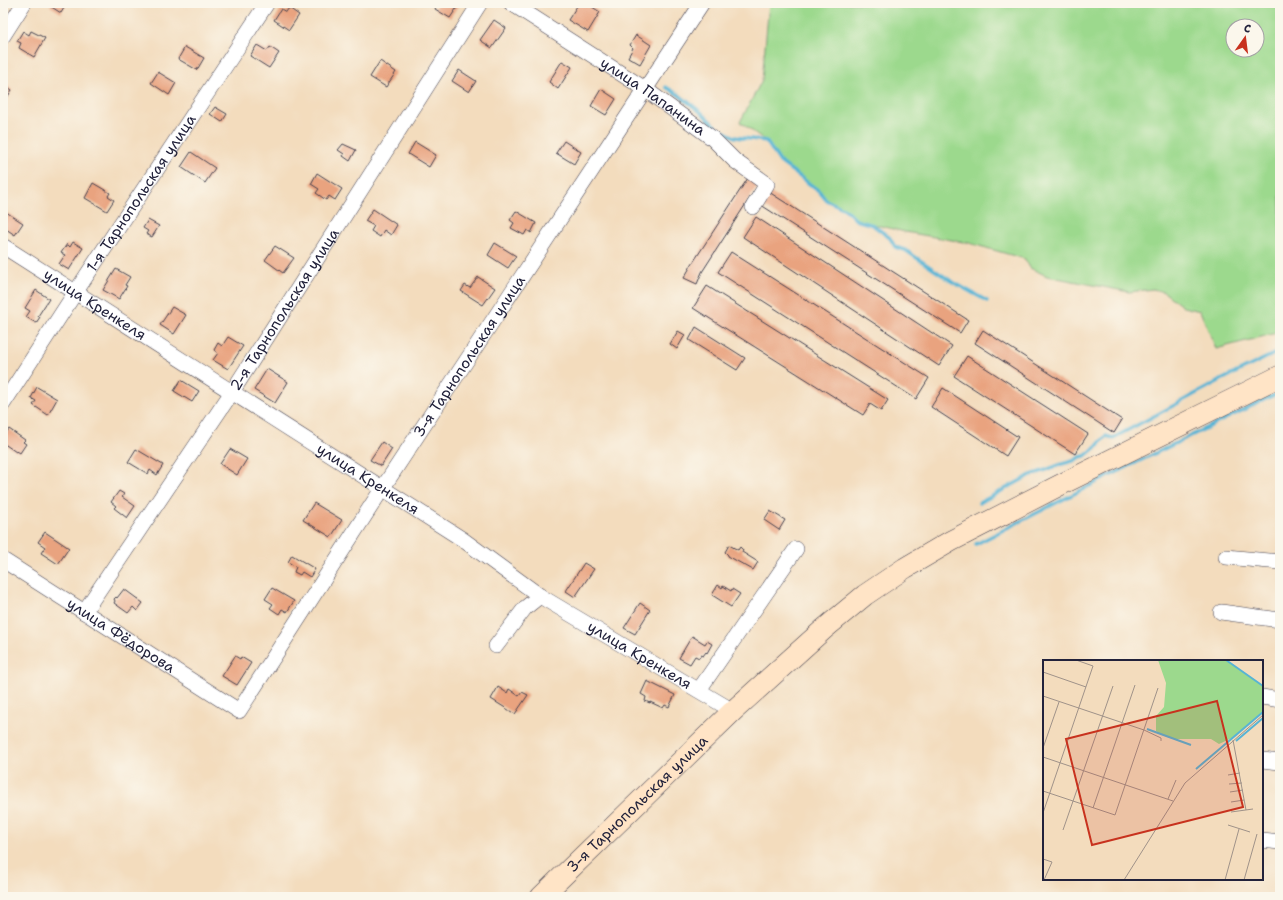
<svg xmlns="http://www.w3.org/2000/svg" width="1283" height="900" font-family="'Shantell Sans',sans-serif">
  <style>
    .green { fill: #9cd98d; stroke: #5f7e64; fill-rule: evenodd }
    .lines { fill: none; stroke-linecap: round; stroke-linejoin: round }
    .stream { stroke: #57b4d5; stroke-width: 3.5 }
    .building { fill: #e9a37f }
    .street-casing { stroke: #413e4e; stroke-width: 16 }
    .secondary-casing { stroke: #413e4e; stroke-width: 22 }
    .street { stroke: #fff; stroke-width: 15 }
    .secondary { stroke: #ffe4c6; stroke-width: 21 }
    .labels { text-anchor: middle; stroke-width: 3.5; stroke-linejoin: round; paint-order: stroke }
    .street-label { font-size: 15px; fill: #22223b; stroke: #fbf7ec }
    .inset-river { fill: none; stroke: #57b4d5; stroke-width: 2 }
    .inset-road { fill: none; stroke: #9f9289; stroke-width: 1 }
    .view { fill: #c8321e; fill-opacity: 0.15; stroke: #c8321e; stroke-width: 2 }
    .inset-edge { fill: none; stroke: #22223b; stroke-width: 2 }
  </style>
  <rect width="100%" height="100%" fill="#fbf7ec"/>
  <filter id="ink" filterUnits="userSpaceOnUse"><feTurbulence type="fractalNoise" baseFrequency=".025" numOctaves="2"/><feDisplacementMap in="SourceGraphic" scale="8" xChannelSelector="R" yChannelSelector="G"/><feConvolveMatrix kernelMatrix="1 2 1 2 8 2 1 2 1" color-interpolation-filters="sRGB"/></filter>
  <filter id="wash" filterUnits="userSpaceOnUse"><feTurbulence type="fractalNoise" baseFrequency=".012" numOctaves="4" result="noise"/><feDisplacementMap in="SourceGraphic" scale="16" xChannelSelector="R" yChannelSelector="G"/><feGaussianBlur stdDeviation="0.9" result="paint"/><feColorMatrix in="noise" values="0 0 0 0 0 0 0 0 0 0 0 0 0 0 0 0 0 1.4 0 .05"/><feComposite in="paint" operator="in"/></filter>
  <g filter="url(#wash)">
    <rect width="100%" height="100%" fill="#f3dcbd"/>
    <path class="green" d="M769 3H1280V332L1216 349 1200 311 1183 307 1164 292 1153 289 1129 292 1047 276 1030 268 1025 259 969 243 905 232 856 220 845 209 826 200 819 191 780 162 766 141 740 122 762 80ZM1233 26H1257V50H1233Z"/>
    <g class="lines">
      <g class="stream">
        <polyline points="666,87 679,95 702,113 717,128 735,137 766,141 780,162 819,191 826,200 845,209 856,220 873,225 890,238 895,247 905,250 951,281 987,301"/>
        <polyline points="979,503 1029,476 1043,471 1062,464 1073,461 1080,457 1085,456 1096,447 1106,436 1113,438 1223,379 1280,351"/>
        <polyline points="976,544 1105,478 1280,392"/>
      </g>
    </g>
    <g id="blocks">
      <g class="building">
        <polygon points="52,3 67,3 61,13 50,6"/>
        <polygon points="438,3 460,3 450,18 435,9"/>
        <polygon points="579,3 586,3 600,12 588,32 568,20"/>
        <polygon points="289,8 299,15 289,30 274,20 281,9 286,12"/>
        <polygon points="494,20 506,28 492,48 480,40"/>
        <polygon points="23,31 29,35 31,31 45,38 34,57 19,48 21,43 17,41"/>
        <polygon points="636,35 651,45 640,64 628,57 633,48 630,45"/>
        <polygon points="257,45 267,51 270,47 279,53 269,68 250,56"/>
        <polygon points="185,47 204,58 197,70 178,59"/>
        <polygon points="380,61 396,72 386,87 370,77"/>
        <polygon points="562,61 572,67 558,89 549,82"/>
        <polygon points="459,70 476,81 469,92 452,81"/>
        <polygon points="158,72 176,83 169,95 151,83"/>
        <polygon points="3,82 9,86 8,87 12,90 6,99 3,97"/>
        <polygon points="601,89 616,99 606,115 591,106"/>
        <polygon points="215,107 227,114 222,122 210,114"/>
        <polygon points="564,141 581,152 574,164 556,153"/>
        <polygon points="415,142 436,155 429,167 408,154"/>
        <polygon points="343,144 356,150 350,161 343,156 344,154 338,150"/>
        <polygon points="191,152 215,168 205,183 181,167"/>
        <polygon points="317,173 342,189 335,200 329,196 326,200 316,193 319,189 311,184"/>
        <polygon points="748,178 758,185 702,272 697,284 684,278 692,264"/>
        <polygon points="93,183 110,193 108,196 114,200 107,211 85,198"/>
        <polygon points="769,192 968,320 960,333 761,205"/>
        <polygon points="373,209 397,225 391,235 384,230 380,237 371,231 374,226 365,221"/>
        <polygon points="516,211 536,223 531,233 527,230 524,235 511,228 514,223 510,220"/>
        <polygon points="6,212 23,223 15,235 3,227 3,217"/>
        <polygon points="756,217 952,346 939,366 743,237"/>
        <polygon points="148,220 159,226 152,237 146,234 148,231 143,228"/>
        <polygon points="73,242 83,248 69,270 59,264 65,255 61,253 67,244 70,247"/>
        <polygon points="495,243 516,256 508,268 488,255"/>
        <polygon points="275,246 294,258 283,273 265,260"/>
        <polygon points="731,252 929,378 916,399 718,272"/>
        <polygon points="116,269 130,277 125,285 127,286 119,299 103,290"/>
        <polygon points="478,277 495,288 483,305 461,291 465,285 470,288"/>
        <polygon points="707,286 888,400 881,411 870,404 863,415 693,308"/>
        <polygon points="36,290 49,299 38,316 40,317 36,323 26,317 30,311 25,308"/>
        <polygon points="172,307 186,315 174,334 160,325"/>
        <polygon points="696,327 745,358 737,370 689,340"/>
        <polygon points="983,330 1122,420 1114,433 975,343"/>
        <polygon points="678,331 685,335 677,349 670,344"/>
        <polygon points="228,337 243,346 228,369 213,360 218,353 214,350 218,343 222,346"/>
        <polygon points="967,356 1088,434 1075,454 954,376"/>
        <polygon points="267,369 288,382 275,403 254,390"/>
        <polygon points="181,380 199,391 192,402 174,391"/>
        <polygon points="37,387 57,399 48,415 33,405 36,401 31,398"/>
        <polygon points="943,388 1018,437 1006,456 931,407"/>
        <polygon points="9,429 25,440 23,442 26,444 20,453 17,451 16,452 3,443 3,437"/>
        <polygon points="382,442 392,449 381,466 370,460"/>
        <polygon points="136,449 163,465 157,475 150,470 148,474 128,462"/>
        <polygon points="230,449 247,459 237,475 220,464"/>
        <polygon points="119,491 124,494 122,497 135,506 127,518 114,508 116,506 111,502"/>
        <polygon points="314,503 342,520 331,537 303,520"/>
        <polygon points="770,511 785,520 779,530 764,520"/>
        <polygon points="45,532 69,548 58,564 41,553 45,547 38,542"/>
        <polygon points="729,545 738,550 740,547 743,550 742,552 758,562 753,570 728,556 728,555 725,552"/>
        <polygon points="292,555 315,569 310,577 302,572 300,575 294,572 296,567 288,562"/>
        <polygon points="584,563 594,569 575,597 566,591"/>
        <polygon points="718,585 722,588 723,586 731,591 732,589 740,594 731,607 712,595"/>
        <polygon points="272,588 294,601 287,612 282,609 279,614 270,608 273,604 265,599"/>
        <polygon points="124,589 143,603 137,611 133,607 128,613 114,603 115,601 114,599 116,597 117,598"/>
        <polygon points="640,603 650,610 635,634 624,628"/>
        <polygon points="692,636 705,644 707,641 712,644 707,653 706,652 703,656 701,655 699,658 695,656 690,664 679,658"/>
        <polygon points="235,656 240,659 241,657 251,663 237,685 222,676"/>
        <polygon points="647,681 675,695 669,707 665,705 663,708 650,702 650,703 645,701 646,697 641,694"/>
        <polygon points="498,687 507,693 509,689 519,696 522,692 528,695 515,714 491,699"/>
      </g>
    </g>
  </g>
  <g filter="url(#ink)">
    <use href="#blocks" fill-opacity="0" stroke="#413e4e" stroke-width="1"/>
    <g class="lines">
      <defs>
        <g id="street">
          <path id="s1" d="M511 3 645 89 712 138 735 161 767 184 753 207"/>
          <polyline points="3,36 24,3"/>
          <path id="s2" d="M3 246 462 539 540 596 733 711"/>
          <path id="s3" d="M3 404 75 293 267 3"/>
          <polyline points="1226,557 1280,562"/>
          <path id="s4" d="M3 560 239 711 382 489 702 3"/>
          <path id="s5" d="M84 612 232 392 480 3"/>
          <polyline points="1221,612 1280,620"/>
          <polyline points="496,646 525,608 540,596"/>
          <polyline points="699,690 796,549"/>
          <polyline points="1262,697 1280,700"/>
          <polyline points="1262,760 1280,762"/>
          <polyline points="1262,840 1280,842"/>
        </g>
        <g id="secondary">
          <path id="s6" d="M541 897 733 711 824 629 865 595 905 568 951 541 1060 485 1280 376"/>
        </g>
      </defs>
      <use href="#street" class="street-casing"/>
      <use href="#secondary" class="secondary-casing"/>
      <use href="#street" class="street"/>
      <use href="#secondary" class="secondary"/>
    </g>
  </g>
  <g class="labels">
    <g class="street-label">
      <text dy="5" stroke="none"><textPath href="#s1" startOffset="170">улица Папанина</textPath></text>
      <text dy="5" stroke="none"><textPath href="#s3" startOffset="252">1-я Тарнопольская улица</textPath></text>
      <text dy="5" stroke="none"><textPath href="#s2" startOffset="109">улица Кренкеля</textPath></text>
      <text dy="5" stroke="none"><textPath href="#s5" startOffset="363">2-я Тарнопольская улица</textPath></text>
      <text dy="5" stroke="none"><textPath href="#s4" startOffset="703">3-я Тарнопольская улица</textPath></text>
      <text dy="5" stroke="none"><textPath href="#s2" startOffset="433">улица Кренкеля</textPath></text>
      <text dy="5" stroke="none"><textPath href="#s4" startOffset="140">улица Фёдорова</textPath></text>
      <text dy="5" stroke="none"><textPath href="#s2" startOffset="757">улица Кренкеля</textPath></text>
      <text dy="5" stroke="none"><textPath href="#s6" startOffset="134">3-я Тарнопольская улица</textPath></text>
    </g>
  </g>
  <g transform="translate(1043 660)">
    <rect width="220" height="220" fill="#f3dcbd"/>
    <path d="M115 0H183L220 26V52L191 77 176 84 168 79H130L119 75 113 71V56L121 47 123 23Z" fill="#9cd98d"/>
    <path class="inset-river" d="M183 0 220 26M104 69 148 85M193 81 220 58M153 109 220 52"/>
    <path class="inset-road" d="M0 12 43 27M0 36 101 70 118 78V81M190 80 203 150M0 88 16 42M0 97 130 141M185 115 197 113M186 124 199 123M0 131 72 155 115 28M187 132 200 130M125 139 133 120M188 142 201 140M50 148 92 25M188 152 210 149M0 153 50 6 33 0M185 165 207 172M20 170 70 26M0 199 9 202 1 220M81 220 142 123 220 55M182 220 196 169M201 220 214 174"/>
    <path class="view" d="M174 41 200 147 49 185 23 79Z"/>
    <rect width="220" height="220" class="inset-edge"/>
  </g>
  <rect width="1283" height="900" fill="none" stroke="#fbf7ec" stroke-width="16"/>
  <g transform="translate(1245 38) rotate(14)"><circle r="19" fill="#fbf7ec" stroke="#a4a2a5"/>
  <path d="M0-3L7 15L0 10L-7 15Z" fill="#c8321e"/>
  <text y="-6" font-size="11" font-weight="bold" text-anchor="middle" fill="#22223b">С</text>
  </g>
</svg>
